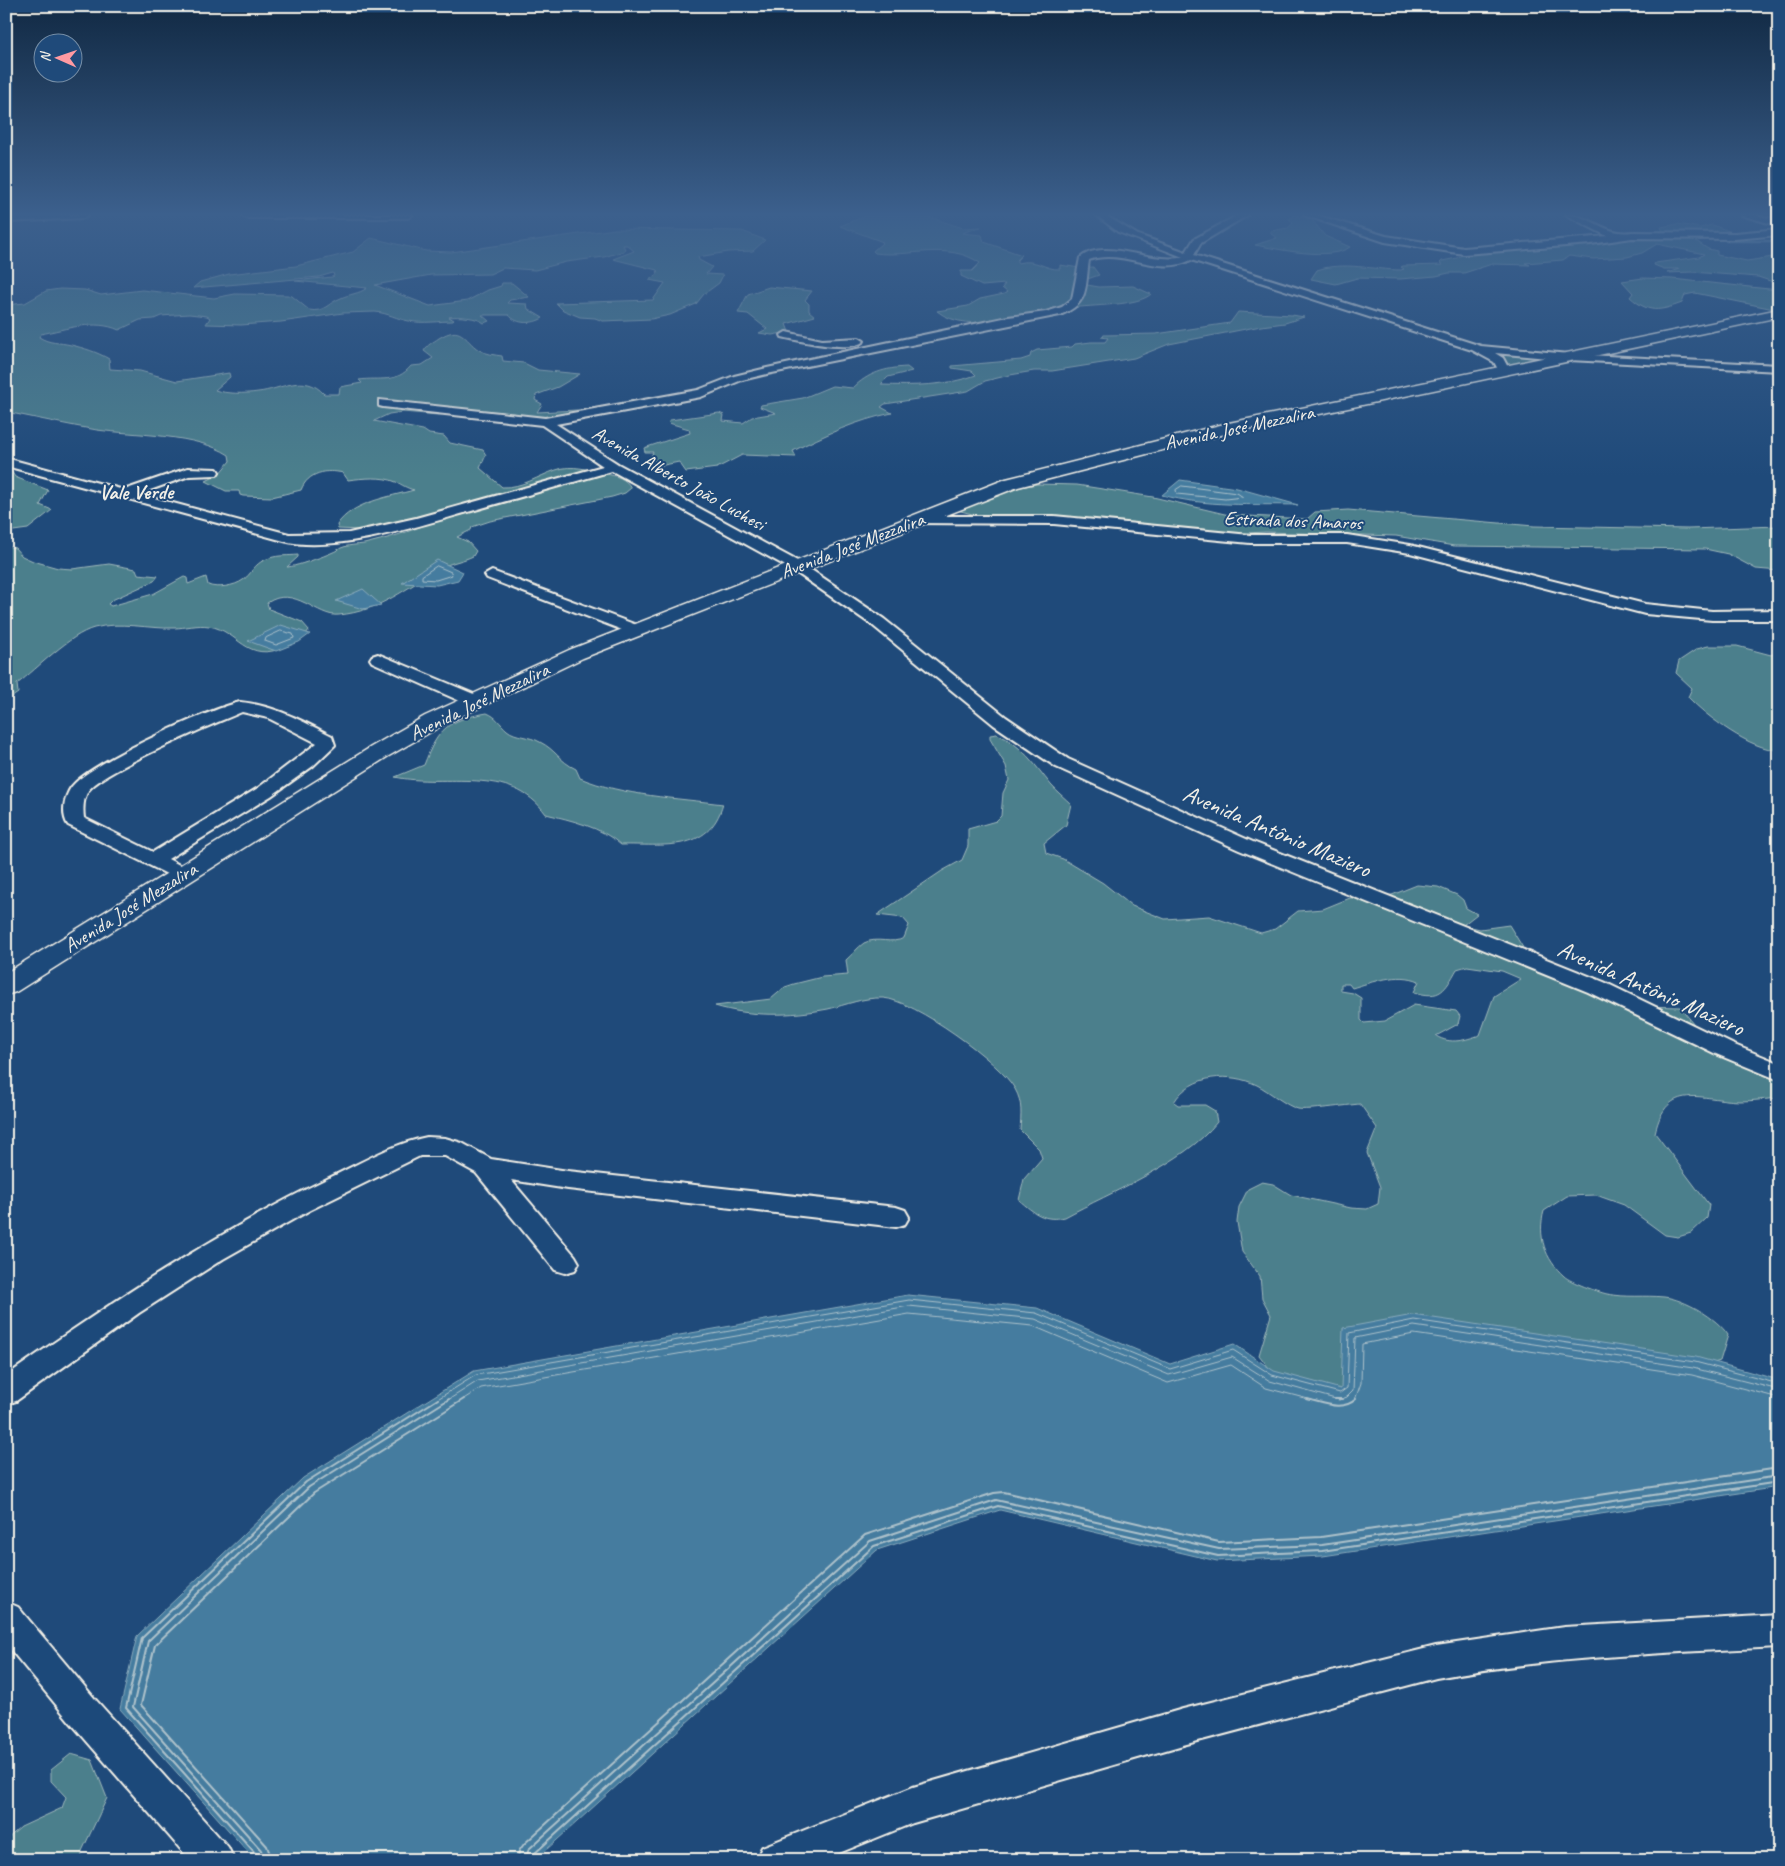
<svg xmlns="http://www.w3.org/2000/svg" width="1785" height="1866" font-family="Caveat,sans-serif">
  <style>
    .green { fill: #4b7f8c; stroke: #a0b8ba; fill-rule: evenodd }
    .water { fill: #447c9f; stroke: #8aabbc }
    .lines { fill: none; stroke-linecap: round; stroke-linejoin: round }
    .shore-far1 { stroke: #aec2cb; stroke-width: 1 }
    .shore { stroke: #aec2cb; stroke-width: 2 }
    .stream { stroke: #8aabbc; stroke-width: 2.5 }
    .minor-casing { stroke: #f4f1e8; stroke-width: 4 }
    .secondary-casing { stroke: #f4f1e8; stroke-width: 3 }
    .minor { fill: #1f4a7a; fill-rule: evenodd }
    .secondary { fill: #1f4a7a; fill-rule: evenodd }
    .labels { text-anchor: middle; stroke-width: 4; stroke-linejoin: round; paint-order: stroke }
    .far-street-label { font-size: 20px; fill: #f4f1e8; stroke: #1f4a7a }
    .far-neighbourhood-label { font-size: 21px; font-weight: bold; fill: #f4f1e8; stroke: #1f4a7a }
    .street-label { font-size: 24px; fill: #f4f1e8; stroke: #1f4a7a }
  </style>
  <rect width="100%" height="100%" fill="#1f4a7a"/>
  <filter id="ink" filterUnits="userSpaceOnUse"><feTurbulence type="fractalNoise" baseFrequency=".02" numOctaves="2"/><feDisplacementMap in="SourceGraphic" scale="10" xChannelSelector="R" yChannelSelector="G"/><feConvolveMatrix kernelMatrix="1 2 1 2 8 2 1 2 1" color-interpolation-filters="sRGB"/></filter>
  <g filter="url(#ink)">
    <g class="green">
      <path d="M868 215H923L963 228 981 227 962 233 982 235 984 242 1022 255 1017 260V263C1038 258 1044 270 1060 269V265L1080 268 1093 267 1099 275 1076 283 1099 287 1133 286 1151 294C1139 306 1090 305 1072 308 1036 313 969 337 937 311L968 306 980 299 1004 294 1007 292 1002 288 1005 284 982 286 961 276V271H972L980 263C948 241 909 258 875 253L873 251 883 242 840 226Z"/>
      <path d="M1295 215 1312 220 1325 236 1350 247C1331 261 1277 249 1255 245L1277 238 1271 234V231L1288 228 1293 223 1289 219Z"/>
      <path d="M1678 224 1700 228 1712 225 1738 234H1718L1713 239 1696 241 1708 249 1717 251V255L1747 261 1779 256V284L1758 277 1692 272 1667 273 1679 269H1664L1654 265 1655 263 1699 257 1704 254 1657 244 1642 253 1627 257 1593 259 1569 256 1563 260 1525 263 1530 265 1492 264 1464 273H1449L1436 276 1400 279 1357 278 1336 284 1311 279 1317 270C1343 261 1374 270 1401 270L1404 269 1401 267 1403 266 1443 265 1440 263 1442 261 1457 258 1469 251 1547 248 1586 237 1664 234 1661 227Z"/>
      <path d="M615 229 742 231 765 240 753 251 728 252 698 257 699 260 712 267 706 274 723 275 719 283 704 294 696 304 670 315 651 319 603 321 595 318 580 317 563 310 556 303 653 300 665 283 649 280 658 274 657 270 613 259 634 251 627 245H623L625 249 624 251 604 257 566 262 535 270 503 268 490 274 431 275 375 285 430 306 467 301 488 290 501 286 502 283H512L529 297 510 300 507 303 527 304 528 309 543 318C533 324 517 325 509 315H482L489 321 484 323C477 317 459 316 449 317L454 320 453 321C439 321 423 324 409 321 397 319 388 313 375 312L343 313 281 322 241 325 206 324 210 318 207 316 189 314 161 316 154 319 140 320 119 330C95 319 66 329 41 334L39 337C50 344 59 342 71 345 84 348 97 352 109 359L110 369 140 371 177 381 229 373 230 377 215 390C226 394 245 394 258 392 280 390 305 372 324 394H339L340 387 362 383 359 380C380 377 396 384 411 366L422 365 433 358 424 351C428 344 432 343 439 338 462 324 463 339 479 350 486 354 495 355 502 356L503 361 524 363 538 370 580 374 558 387 536 395 535 400 542 404 537 412 597 409 549 419 482 418 457 413 438 415 402 412 389 414 374 421 423 430 429 434 444 436 450 443 483 450 486 455 480 468 502 487C522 488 538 476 556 470 572 464 590 470 606 474 616 476 626 478 631 488L625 493 612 497 490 521 472 527 471 530 457 537 468 542 476 551 473 556C463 561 451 562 441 568 406 588 380 611 339 615 318 618 294 584 267 603L269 609 302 622 309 630C302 640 296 643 285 647 246 664 239 631 209 626 198 624 185 628 174 628 149 629 119 621 94 628 69 635 38 668 17 684L18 693 6 701V546L15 548 22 556 33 561 58 568 72 569 109 564 136 569 138 574 158 576 154 581 112 600 108 604 111 606 153 594 184 577 187 578 188 584 206 577 208 585C217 589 235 586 243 580 254 572 253 563 270 558 278 555 289 556 298 555V557L287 567C296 567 334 553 341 548 347 545 357 545 364 544 385 539 411 532 430 522L396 523 361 530 338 529 337 525C352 502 389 497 414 490 406 488 403 485 396 482 383 476 362 478 348 480L343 473C327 469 308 472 301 490L272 497 243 496 240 495 239 491H226L206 481 218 475 230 461 229 455C197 434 135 435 97 430 67 425 37 418 6 412V305L25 303 46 291 60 289 85 290 101 295 142 290 214 298 235 294 288 295 292 296 309 310C324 313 328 303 341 298 349 294 359 294 367 288L295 281 332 277 334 276 333 273 319 277 193 288 200 282 229 274 296 266 353 252 371 238 426 251 451 252Z"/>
      <path d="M1643 278 1672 279 1779 290V310L1695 293 1685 295 1682 303C1660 311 1649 314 1630 297L1633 293 1622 281Z"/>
      <polygon points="769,287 812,291 805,300 809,304 809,311 815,316 786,324 789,332 772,335 759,333 767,329 748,314 738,313 748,294"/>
      <path d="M1238 312 1292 315 1304 317 1285 323 1261 326 1169 344 1134 358 1052 371H1034L1010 375 985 381 968 391 885 404 881 407 892 413C858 420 824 435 793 451L796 457 742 455 717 468 686 472 679 462 654 467 652 464 655 460 651 457 653 452H645L644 448 690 433 689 429 669 423 668 422 670 420 719 413 724 415 723 421 743 423 752 417 776 413 760 407 761 405 803 398 832 386 853 388C868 373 885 368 907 367L912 371 888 377 882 383V385C912 386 947 386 976 375L972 371 952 368V366L1021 360 1030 357 1031 353 1037 350 1072 347 1075 344 1091 342H1105L1108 338 1101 337 1104 335 1156 334 1230 323Z"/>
      <polygon points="1492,352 1554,358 1509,366 1503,359"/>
      <polygon points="6,461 20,465 11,471 15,477 48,490 40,505 52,510 28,529 6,532"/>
      <polygon points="1037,484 1077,485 1153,497 1229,515 1307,519 1315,512 1348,510 1534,526 1688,529 1779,526 1779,571 1756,569 1728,554 1705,549 1454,546 1396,536 1266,532 1225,534 984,517 949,508 950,500"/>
      <path d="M1708 646H1737L1771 655 1779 651V750C1751 750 1707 717 1688 697L1692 688 1676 673 1679 661 1697 649Z"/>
      <path d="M487 713C497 717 499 723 507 730 515 737 530 736 540 742 556 750 559 761 576 769L580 778C624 796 676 798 723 804 709 854 663 844 621 845 602 827 570 820 546 814 510 764 446 788 395 777L424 765C438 728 448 720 487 713Z"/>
      <path d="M997 734C1022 745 1035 765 1051 785 1057 792 1065 798 1071 804L1066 825 1044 843 1046 853 1063 859 1103 883 1132 906 1165 919 1209 916 1261 933 1275 929 1298 911 1323 909 1350 898 1392 895 1417 885 1438 887 1457 895 1463 900 1466 908 1477 914 1463 925 1480 929 1509 925 1525 951 1559 981 1641 1006 1680 1007 1698 1029 1779 1068V1098C1766 1099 1753 1101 1740 1101 1701 1100 1667 1080 1655 1133L1709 1205 1707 1218 1691 1233 1678 1237 1665 1235 1624 1205 1596 1195 1567 1196 1544 1211C1537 1236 1545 1259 1564 1276 1570 1282 1598 1292 1607 1294 1625 1298 1645 1295 1664 1297 1684 1299 1717 1318 1728 1335L1720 1361 1698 1368 1345 1392 1275 1376 1259 1355 1271 1315 1262 1298 1260 1276 1242 1252 1237 1222 1239 1207 1248 1189 1262 1182 1273 1184 1291 1195 1351 1208 1367 1209 1378 1204 1380 1187 1367 1153 1377 1128 1360 1104C1347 1105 1308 1111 1298 1109 1286 1106 1269 1091 1257 1085 1230 1072 1191 1074 1174 1102L1178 1105H1205L1215 1111 1217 1122C1185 1163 1111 1192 1065 1217 1044 1222 1034 1213 1019 1200L1024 1179 1042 1158 1039 1149 1020 1130C1021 1115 1023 1103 1015 1089 1000 1062 914 1000 883 998 864 997 846 1005 828 1009 791 1016 751 1017 715 1006L771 999 785 987 794 984 822 977 848 975 846 960C852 955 858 947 864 943 877 936 892 945 904 938L909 925 903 918 877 915 942 871 962 860 968 846V829L996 821 1001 816 1003 793 1009 780 1006 766 990 739V735ZM1467 966 1502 971 1521 979 1494 996 1480 1035C1465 1040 1451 1045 1436 1036L1458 1024 1460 1016 1456 1011 1414 1005 1385 1021 1364 1023 1361 1020V998L1353 993 1341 991V984H1349L1352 988C1372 982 1399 972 1419 981L1414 992C1441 1000 1445 990 1457 969Z"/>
      <polygon points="71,1754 92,1760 107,1798 82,1851 81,1860 6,1860 6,1840 21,1827 62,1808 66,1797 51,1781 51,1770"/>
    </g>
    <g class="water">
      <path d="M1180 480 1237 488 1298 505C1252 504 1206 507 1162 495Z"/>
      <polygon points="437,560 463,572 458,580 437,585 402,583"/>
      <polygon points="363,589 381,605 363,609 336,601"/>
      <polygon points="281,625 310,634 299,642 276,651 248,641"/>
      <polygon points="908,1295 1037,1308 1170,1364 1234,1344 1274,1371 1341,1389 1343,1328 1413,1315 1696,1357 1779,1380 1779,1487 1323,1556 1217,1561 1000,1510 877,1550 535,1860 255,1860 120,1709 137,1636 303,1478 474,1371"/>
    </g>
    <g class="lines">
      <g class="shore-far1">
        <polygon points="1182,486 1237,493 1243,497 1225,499 1177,494 1176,490"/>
        <polygon points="437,566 451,572 452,575 436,580 422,579 422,576"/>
        <polygon points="281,631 293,634 294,638 276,645 265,641 266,638"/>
        <polyline points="436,1400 476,1375 909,1300 1036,1313 1170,1369 1233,1350 1272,1375 1340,1393 1347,1388 1349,1333 1414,1320 1695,1362 1779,1384"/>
        <polyline points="448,1400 478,1381 909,1306 1035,1319 1169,1375 1232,1357 1270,1381 1339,1400 1347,1397 1353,1391 1355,1338 1414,1326 1693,1368 1779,1390"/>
        <polyline points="462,1400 481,1388 909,1314 1033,1326 1168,1383 1231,1365 1266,1388 1312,1400"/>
        <polyline points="1355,1400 1361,1383 1362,1344 1414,1334 1692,1375 1779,1398"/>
      </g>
      <g class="shore">
        <path d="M1307 1399C1324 1403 1342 1412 1356 1399"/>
        <polyline points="1335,1399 1342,1399"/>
        <polyline points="258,1860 256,1854 126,1708 142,1638 306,1482 438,1399"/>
        <polyline points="264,1860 261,1850 133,1707 148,1641 309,1487 449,1399"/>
        <polyline points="272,1860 267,1846 141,1705 155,1645 314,1493 464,1399"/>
        <polyline points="518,1860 519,1851 524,1844 865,1535 994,1493 1004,1492 1219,1542 1321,1537 1779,1468"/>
        <polyline points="525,1860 529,1849 870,1541 996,1500 1219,1549 1322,1545 1779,1476"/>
        <polyline points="532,1860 534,1854 874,1546 998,1506 1218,1556 1322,1551 1779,1482"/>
      </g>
      <polyline class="stream" points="1726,241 1779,241"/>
      <defs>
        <g id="minor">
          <polygon points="41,215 88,215 84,218 6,222 6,216"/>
          <polygon points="242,215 412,215 408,218 246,218"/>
          <path d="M1096 215H1105L1138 235 1186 252 1194 239 1238 215H1248L1201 243 1194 255 1481 346 1569 354 1779 365V371L1569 360 1495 353 1503 358 1510 371 1504 374 1500 373 1494 362 1472 350 1191 260C1159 277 1123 248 1089 260 1085 286 1090 304 1060 315L767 374 742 380 701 397 556 424 618 464 801 563 884 619 1006 717 1068 759 1253 842 1604 982 1732 1044 1779 1063V1080L1716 1054 1588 992 1239 850 1056 767 994 725 872 625 791 569 612 471C566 484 521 497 475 510 425 524 335 554 284 541L6 466V458L124 490 188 468 217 469 219 472 217 475 189 476 139 494 289 534 349 533 416 518 603 466 542 425 383 407 379 406V400L545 418 698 390 734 376 767 368 1008 317 1046 312 1062 307 1072 299 1080 258C1104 237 1153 265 1183 257L1118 232Z"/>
          <path d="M1304 215H1316L1386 236 1464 248 1607 236 1566 215C1592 215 1605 236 1632 232L1735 233 1779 229V235L1735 239 1632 238 1591 244 1464 254 1385 242Z"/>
          <polygon points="1741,215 1754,215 1779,220 1779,226"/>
          <path d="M786 332 822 340 859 338 864 341C851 353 799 341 782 337L781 335Z"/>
          <polygon points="918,516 1054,516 1250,535 1347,535 1410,545 1645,604 1712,611 1779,610 1779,620 1712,620 1645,614 1410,553 1347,543 1250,543 1054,524 913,523 911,520 913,517"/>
          <polygon points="492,571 642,627 644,630 636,635 630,633 487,578 485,575"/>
          <polygon points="378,654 481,697 484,701 481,705 469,705 372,662 370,659 372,656"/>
          <path d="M240 702C274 705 302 721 332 736L335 745 313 766 271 796 168 859 189 870 192 874 189 878 182 880 175 878 68 825C60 813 65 792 75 783 98 760 207 710 240 702ZM242 712 268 718 317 743 258 788 153 852 84 818C83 810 83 799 88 791 100 772 215 723 242 712Z"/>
          <path d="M427 1137 445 1138 462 1143 491 1159 568 1171 896 1207 905 1210 909 1217 905 1224 896 1227 568 1189 511 1180 575 1256 579 1263 575 1270 565 1273 555 1270 476 1173 445 1156H420L310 1210 223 1259 139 1313 16 1401 6 1404V1376C110 1303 215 1233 329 1178 361 1163 392 1144 427 1137Z"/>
          <polygon points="6,1602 18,1607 95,1699 228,1847 234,1860 190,1860 71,1723 6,1644"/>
          <path d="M1779 1615V1647C1664 1653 1549 1657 1436 1678L1183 1745 913 1823 822 1860H756L762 1847 913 1787 1183 1709 1436 1646 1564 1627Z"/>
        </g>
        <polygon id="secondary" points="1779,309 1779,317 1225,434 1018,487 583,658 441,726 387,757 16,992 6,995 6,973 371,747 425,716 569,650 1006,479 1224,424"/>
      </defs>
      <use href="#minor" class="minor-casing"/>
      <use href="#secondary" class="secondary-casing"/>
      <use href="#minor" class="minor"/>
      <use href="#secondary" class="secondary"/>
    </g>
  </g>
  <linearGradient id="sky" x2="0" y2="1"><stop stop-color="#112943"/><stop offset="0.45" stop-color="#3c608d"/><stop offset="1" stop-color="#3c608d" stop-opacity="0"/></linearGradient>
  <rect width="1785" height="476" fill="url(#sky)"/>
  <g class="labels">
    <g class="far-street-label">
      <text transform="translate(1239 427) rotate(-12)" y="7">Avenida José Mezzalira</text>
      <text transform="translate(679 478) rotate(29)" y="7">Avenida Alberto João Luchesi</text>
      <text transform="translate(1293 520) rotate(2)" y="7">Estrada dos Amaros</text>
      <text transform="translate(852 545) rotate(-21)" y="7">Avenida José Mezzalira</text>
      <text transform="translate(479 701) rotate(-26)" y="7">Avenida José Mezzalira</text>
      <text transform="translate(130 907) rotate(-32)" y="7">Avenida José Mezzalira</text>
    </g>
    <g class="far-neighbourhood-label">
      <text x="136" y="499">Vale Verde</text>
    </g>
    <g class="street-label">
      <text transform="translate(1277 831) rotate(23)" y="8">Avenida Antônio Maziero</text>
      <text transform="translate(1651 988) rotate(24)" y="8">Avenida Antônio Maziero</text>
    </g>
  </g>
  <rect width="1785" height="1866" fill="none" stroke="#1f4a7a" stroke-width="25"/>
  <rect x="12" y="12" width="1760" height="1841" fill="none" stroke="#f4f1e8" stroke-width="2" filter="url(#ink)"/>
  <g transform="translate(58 58) rotate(272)"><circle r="24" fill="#1f4a7a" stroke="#748da6"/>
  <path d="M0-4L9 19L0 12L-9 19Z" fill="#ff9aa2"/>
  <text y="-8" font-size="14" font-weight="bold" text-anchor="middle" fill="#f4f1e8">N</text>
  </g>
</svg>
